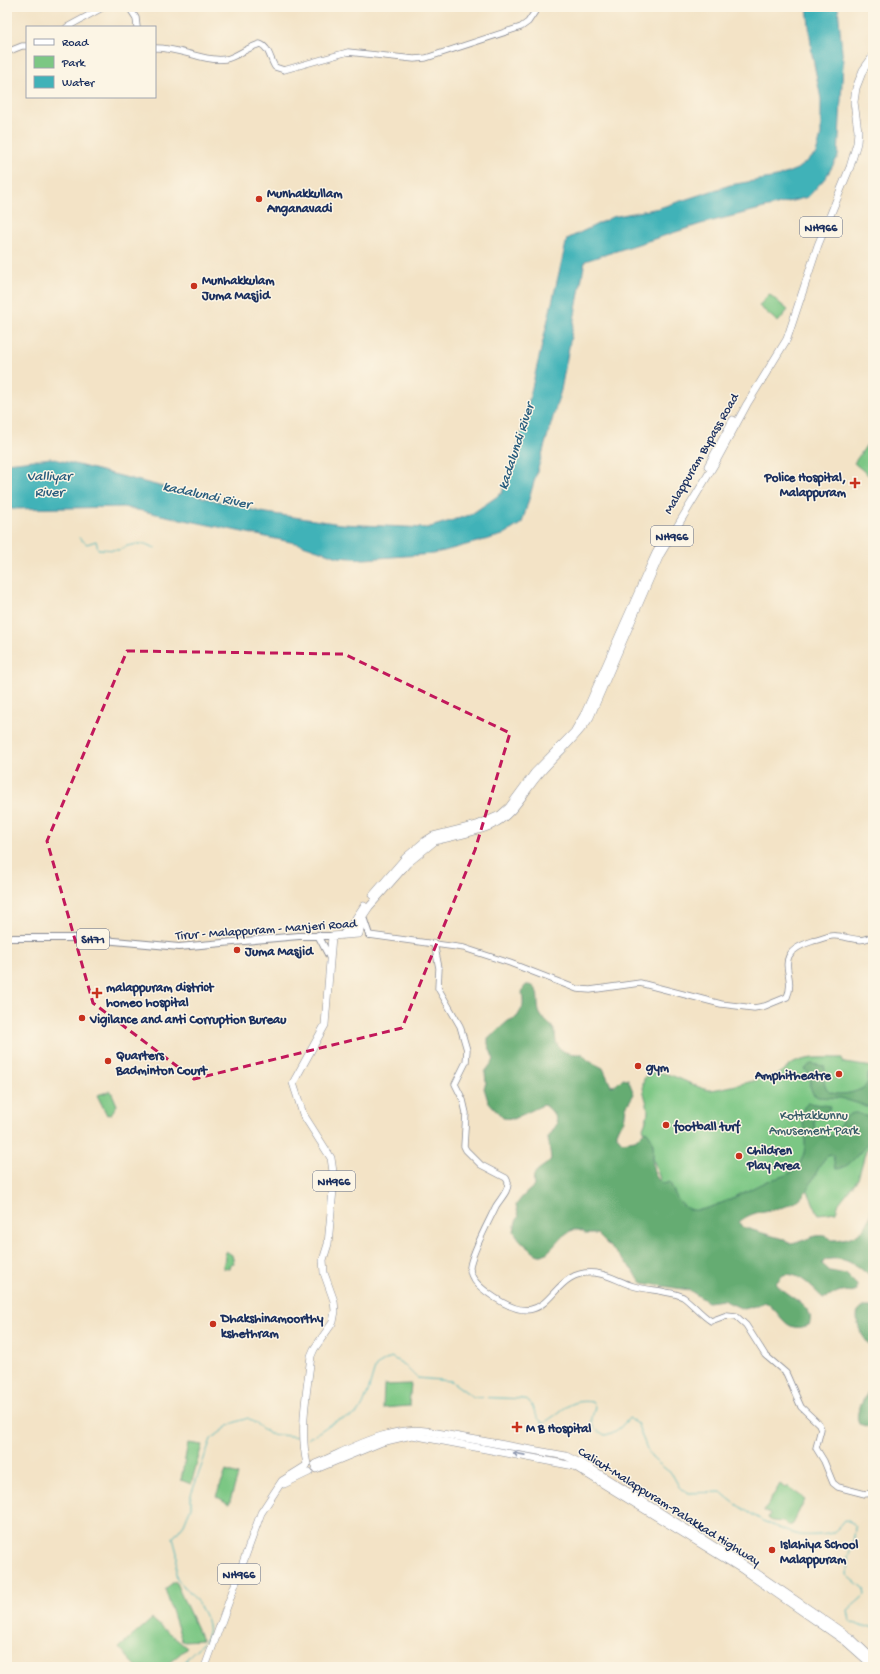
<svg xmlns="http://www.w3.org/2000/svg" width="880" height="1674" font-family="'Gochi Hand',sans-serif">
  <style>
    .green { fill: #7cc784; stroke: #4c7b71 }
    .forest { fill: #65ac72; stroke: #406e68 }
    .water { fill: #41b2b8; stroke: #2e708b }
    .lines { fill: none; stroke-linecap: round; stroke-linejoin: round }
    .stream { stroke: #41b2b8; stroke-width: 1 }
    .secondary-casing { stroke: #878992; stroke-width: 7 }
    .primary-casing { stroke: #878992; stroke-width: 8 }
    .highway-casing { stroke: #878992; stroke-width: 8 }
    .secondary { stroke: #fff; stroke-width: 5.5 }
    .primary { stroke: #fff; stroke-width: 6 }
    .highway { stroke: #fff; stroke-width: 7 }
    .oneway { stroke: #8d97ae }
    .marked { fill: none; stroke: #c2185b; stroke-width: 3; stroke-dasharray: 8 5; stroke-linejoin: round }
    .poi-dot { fill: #c8321e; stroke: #fcf5e5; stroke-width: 1.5 }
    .labels { text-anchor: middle; stroke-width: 3; stroke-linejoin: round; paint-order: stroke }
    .shield { fill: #fcf5e5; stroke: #5e6a86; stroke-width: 1 }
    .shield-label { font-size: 12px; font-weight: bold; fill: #1b2f5e }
    .poi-label { font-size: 13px; font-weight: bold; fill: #1b2f5e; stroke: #fcf5e5; text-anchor: start }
    .street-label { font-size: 13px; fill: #1b2f5e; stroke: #fcf5e5 }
    .park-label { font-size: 13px; fill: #385d69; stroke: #fcf5e5 }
    .water-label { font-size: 14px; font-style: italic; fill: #285d7e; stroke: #fcf5e5 }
  </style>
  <rect width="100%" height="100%" fill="#fcf5e5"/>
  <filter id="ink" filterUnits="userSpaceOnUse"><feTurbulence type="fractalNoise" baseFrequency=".025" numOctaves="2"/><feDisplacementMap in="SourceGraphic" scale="8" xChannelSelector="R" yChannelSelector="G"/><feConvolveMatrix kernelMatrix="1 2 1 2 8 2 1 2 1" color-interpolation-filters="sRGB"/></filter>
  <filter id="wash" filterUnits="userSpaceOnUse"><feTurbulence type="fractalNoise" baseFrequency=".012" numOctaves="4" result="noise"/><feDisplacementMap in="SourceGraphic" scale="16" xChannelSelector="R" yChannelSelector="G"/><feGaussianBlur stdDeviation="0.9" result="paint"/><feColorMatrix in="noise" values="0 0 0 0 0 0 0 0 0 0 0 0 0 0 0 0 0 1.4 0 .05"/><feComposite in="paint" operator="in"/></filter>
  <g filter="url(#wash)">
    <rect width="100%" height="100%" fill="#f3e3c6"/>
    <g class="green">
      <polygon points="769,294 788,310 778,322 759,306"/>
      <polygon points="873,436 873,479 854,463"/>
      <path d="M842 1058 844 1063 873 1067V1144L866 1150 858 1179 839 1203 836 1212 818 1214 803 1180 694 1218 667 1201 643 1128C645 1122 648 1117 648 1111 648 1100 636 1081 649 1074 664 1066 695 1089 710 1090 717 1090 772 1077 779 1074 784 1071 788 1066 794 1063 807 1056 827 1058 842 1058Z"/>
      <polygon points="111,1091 117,1105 111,1114 107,1115 97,1095"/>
      <polygon points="226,1251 232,1255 234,1263 231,1264 230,1268 223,1268"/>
      <polygon points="411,1384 409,1406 383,1408 384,1385"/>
      <polygon points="188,1443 202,1445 191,1484 181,1480"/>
      <polygon points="226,1471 238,1475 229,1504 216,1496"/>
      <polygon points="780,1484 785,1488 787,1486 805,1499 792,1525 787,1526 784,1522 772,1521 768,1518 770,1514 764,1511"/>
      <polygon points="175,1581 202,1640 182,1641 165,1589"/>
      <polygon points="152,1619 187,1648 164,1667 137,1667 119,1648"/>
    </g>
    <g class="forest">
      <path d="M526 985C543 984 535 1003 540 1014 543 1021 551 1023 554 1030 556 1033 555 1038 556 1042 561 1054 571 1054 582 1054L589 1061 603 1068 611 1086 616 1085 623 1078 628 1079 634 1094 626 1107 624 1121 617 1129V1136L622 1142 635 1140 646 1131C663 1147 642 1168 663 1184L670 1182C674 1192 678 1205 689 1209 704 1216 747 1190 763 1183 773 1178 788 1177 796 1168 811 1151 803 1132 802 1112L804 1107 808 1103 829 1106 830 1109 818 1115 814 1121 815 1133 822 1137 835 1135C839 1127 845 1112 857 1113 862 1114 868 1118 873 1119V1140C861 1147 852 1168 837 1169L835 1168 833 1156 831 1154 828 1155C815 1168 812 1190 797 1201 779 1213 756 1207 739 1222L742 1227 783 1239 791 1244C805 1242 819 1229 832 1240 848 1240 865 1234 870 1217 872 1210 870 1201 873 1195V1277C856 1267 847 1255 825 1260L822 1264 830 1271 846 1274 857 1285V1290C850 1294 844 1289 838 1292 832 1294 830 1298 823 1298 812 1288 799 1271 783 1275L776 1283C784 1297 818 1305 809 1325 784 1335 782 1312 765 1302L755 1306 743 1309 723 1300 708 1302 689 1290 643 1283 639 1280 634 1271 597 1234H586C567 1218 555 1252 542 1255 537 1256 532 1251 529 1248 522 1243 518 1238 514 1231L516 1221 519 1217 516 1205 522 1197 534 1186C531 1167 542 1171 551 1159L548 1138 557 1124C556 1116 551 1108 543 1105L513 1119 503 1118 488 1101 484 1088 486 1083 485 1072 494 1060 488 1044V1039L508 1021 517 1017C519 1013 523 1008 523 1004 524 996 519 992 526 985Z"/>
      <path d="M811 1064 824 1066C827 1073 821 1081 827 1090 833 1098 862 1093 867 1084 868 1081 868 1077 868 1074L873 1071V1108L840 1098 818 1097 813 1094 810 1086 811 1076 805 1069Z"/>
      <path d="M862 1307H873V1349C864 1340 854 1324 858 1311Z"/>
      <path d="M873 1375V1428L859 1424C853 1411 866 1399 870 1387L869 1382Z"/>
    </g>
    <polygon class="water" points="807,7 838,7 843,63 838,157 826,177 808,197 701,224 585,261 561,390 522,523 503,535 433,554 364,559 338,557 300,544 123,507 7,509 7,463 51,458 260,512 341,524 427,528 470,515 502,493 521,434 567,239 612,217 659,208 730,185 777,177 797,169 816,154 821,135 821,99 812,54"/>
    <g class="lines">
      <g class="stream">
        <polyline points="79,538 87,544 96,541 98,549 119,550 127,546 137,544 145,544 155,548"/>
        <path d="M307 1439C318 1434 326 1426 336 1421 342 1418 349 1419 356 1414 366 1408 371 1377 376 1366L391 1357 403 1364 417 1378 451 1381 473 1397 525 1399C536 1406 533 1416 543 1423 561 1414 568 1398 592 1402L595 1407C590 1424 589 1426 605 1435 616 1433 622 1426 629 1418L637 1423 647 1449 653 1459 672 1474 681 1490 688 1493 721 1492C739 1509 776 1530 800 1535 807 1536 821 1535 828 1534 835 1533 841 1525 845 1520L851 1522 855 1527 854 1537 848 1557 847 1575 864 1589 865 1595 848 1610 850 1621 863 1627 873 1626"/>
        <path d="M184 1667C186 1651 205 1648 208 1633 211 1620 197 1601 189 1591 186 1587 180 1585 178 1581 173 1572 178 1561 177 1553 176 1548 174 1543 173 1538L184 1524 191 1507V1495L211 1439 233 1423 248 1418 270 1434 300 1437"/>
      </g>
    </g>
  </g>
  <g filter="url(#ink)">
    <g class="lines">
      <defs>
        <g id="secondary">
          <polyline points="129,7 136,18 137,27"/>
          <polyline points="67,27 104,7"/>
          <path d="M155 48C179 47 202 62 226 59 234 58 248 47 260 44 269 47 270 59 275 67L284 70 348 52 414 59 426 58 521 27 528 22 538 7"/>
          <polyline points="7,52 22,46 27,46"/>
          <path d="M369 935 464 948 510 963 577 989 590 990 640 983 721 1004 754 1008 765 1006 787 997C798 974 768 955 813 941 819 940 825 937 831 936 846 934 860 946 873 935"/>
          <path d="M434 943 439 968 438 988 460 1026 467 1050 466 1062 455 1084 463 1100 466 1113 464 1146 466 1150 481 1165 506 1178 508 1182C509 1191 500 1199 496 1206 490 1219 471 1254 470 1267 469 1278 480 1287 488 1293 555 1342 544 1268 595 1273 608 1274 620 1282 633 1286 643 1289 655 1290 665 1292 671 1293 678 1294 683 1297 693 1304 700 1314 711 1321L727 1315 736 1316 746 1325 765 1355 786 1373 801 1407 819 1424 821 1429 816 1448 824 1461 833 1483 838 1487 865 1494 873 1493"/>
        </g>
        <g id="primary">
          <polyline points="363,917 369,935"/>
          <polyline points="318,935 330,958"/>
          <polyline points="342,935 354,921"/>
          <polyline points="7,938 82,938 179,947 299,936 332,936"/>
        </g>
        <g id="highway">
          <polyline points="708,466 733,420"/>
          <polyline points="373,895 405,858 425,841 433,836 477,825 500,815 509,807 534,773 574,732 585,713 645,577 656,553 669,531"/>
          <polyline points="352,933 356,918 364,906"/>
          <path d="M307 1464C299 1430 307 1391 311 1356L314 1349 333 1322 335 1311 334 1301 324 1273 323 1260 328 1244 334 1179 331 1158 303 1114 293 1083 325 1025 332 936 359 934 363 916 369 907 407 864 435 841C452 836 480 832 494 824 514 814 523 794 537 777 554 756 575 740 590 717L660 555 714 465 747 404 787 339 818 245 850 167 857 143 858 131 854 102 856 88 863 70 873 56"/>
          <path d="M315 1464C349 1450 388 1426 426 1431L566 1456 590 1468 755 1572 851 1638 873 1659"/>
          <polyline points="316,1469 382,1442 412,1435 574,1466 740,1568 846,1642 873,1666"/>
          <polyline points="284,1484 309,1472"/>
          <polyline points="205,1667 261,1513 282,1481 306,1466"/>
        </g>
      </defs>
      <use href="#secondary" class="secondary-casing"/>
      <use href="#primary" class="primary-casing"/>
      <use href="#highway" class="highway-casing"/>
      <use href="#secondary" class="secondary"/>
      <use href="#primary" class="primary"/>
      <use href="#highway" class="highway"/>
    </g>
    <defs><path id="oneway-shaft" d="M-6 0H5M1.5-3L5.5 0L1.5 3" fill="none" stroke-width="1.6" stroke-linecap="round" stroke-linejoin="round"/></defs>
    <use class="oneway" href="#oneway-shaft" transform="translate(519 1454) rotate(-169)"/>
  </g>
  <path class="marked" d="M127 651 344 654 510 733 475 850 402 1028 194 1079 93 1003 47 841Z"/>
  <g class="poi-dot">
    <circle cx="259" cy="199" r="4"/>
    <circle cx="194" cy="286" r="4"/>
    <path d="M853 477h4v4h4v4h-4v4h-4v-4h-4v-4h4z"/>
    <circle cx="237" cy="950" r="4"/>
    <path d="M95 987h4v4h4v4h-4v4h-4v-4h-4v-4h4z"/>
    <circle cx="82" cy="1018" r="4"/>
    <circle cx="108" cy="1061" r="4"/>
    <circle cx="638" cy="1066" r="4"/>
    <circle cx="839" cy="1074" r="4"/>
    <circle cx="666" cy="1125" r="4"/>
    <circle cx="739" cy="1156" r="4"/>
    <circle cx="213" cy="1324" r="4"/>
    <path d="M515 1421h4v4h4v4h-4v4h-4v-4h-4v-4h4z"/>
    <circle cx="772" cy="1550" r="4"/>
  </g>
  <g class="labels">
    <g class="shield">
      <rect x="800" y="217" width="42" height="20" rx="3"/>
      <rect x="651" y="526" width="42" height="20" rx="3"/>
      <rect x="77" y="929" width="32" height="20" rx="3"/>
      <rect x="313" y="1171" width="42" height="20" rx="3"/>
      <rect x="218" y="1564" width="42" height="20" rx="3"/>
    </g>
    <g class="shield-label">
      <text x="821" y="231">NH966</text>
      <text x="672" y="540">NH966</text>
      <text x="93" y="943">SH71</text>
      <text x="334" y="1185">NH966</text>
      <text x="239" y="1578">NH966</text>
    </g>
    <g class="poi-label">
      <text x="267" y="197">Munhakkullam<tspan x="267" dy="15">Anganavadi</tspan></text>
      <text x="202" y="284">Munhakkulam<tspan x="202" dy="15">Juma Masjid</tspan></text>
      <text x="846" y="481" text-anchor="end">Police Hospital,<tspan x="846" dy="15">Malappuram</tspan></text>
      <text x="245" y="955">Juma Masjid</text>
      <text x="106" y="991">malappuram district<tspan x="106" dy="15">homeo hospital</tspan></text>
      <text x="90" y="1023">Vigilance and anti Corruption Bureau</text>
      <text x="116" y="1059">Quarters<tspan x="116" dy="15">Badminton Court</tspan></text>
      <text x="646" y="1071">gym</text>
      <text x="831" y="1079" text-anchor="end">Amphitheatre</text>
      <text x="674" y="1130">football turf</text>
      <text x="747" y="1154">Children<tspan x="747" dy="15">Play Area</tspan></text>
      <text x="221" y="1322">Dhakshinamoorthy<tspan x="221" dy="15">kshethram</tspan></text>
      <text x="526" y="1432">M B Hospital</text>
      <text x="780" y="1548">Islahiya School<tspan x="780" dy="15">Malappuram</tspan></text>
    </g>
    <g class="street-label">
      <text transform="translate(700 453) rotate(-60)" y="5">Malappuram Bypass Road</text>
      <text transform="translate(266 928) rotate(-4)" y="5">Tirur - Malappuram - Manjeri Road</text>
      <text transform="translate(670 1505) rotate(32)" y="5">Calicut-Malappuram-Palakkad Highway</text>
    </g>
    <g class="park-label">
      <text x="814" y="1119">Kottakkunnu<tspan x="814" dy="15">Amusement Park</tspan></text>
    </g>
    <g class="water-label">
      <text transform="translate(515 446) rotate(-72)" y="5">kadalundi River</text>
      <text x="49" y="480">Valliyar<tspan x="49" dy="16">River</tspan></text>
      <text transform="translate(207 494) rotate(12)" y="5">kadalundi River</text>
    </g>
  </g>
  <rect width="880" height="1674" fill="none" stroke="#fcf5e5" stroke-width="24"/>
  <rect x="26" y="26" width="130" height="72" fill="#fcf5e5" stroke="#a2a6af"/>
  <rect x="34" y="39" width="20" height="6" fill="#ffffff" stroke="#a2a6af"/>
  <text x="62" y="46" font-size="12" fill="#1b2f5e">Road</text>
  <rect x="34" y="56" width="20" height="12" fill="#7cc784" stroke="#a2a6af"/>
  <text x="62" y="66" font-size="12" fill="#1b2f5e">Park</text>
  <rect x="34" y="76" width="20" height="12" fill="#41b2b8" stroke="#a2a6af"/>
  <text x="62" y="86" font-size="12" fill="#1b2f5e">Water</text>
</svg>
